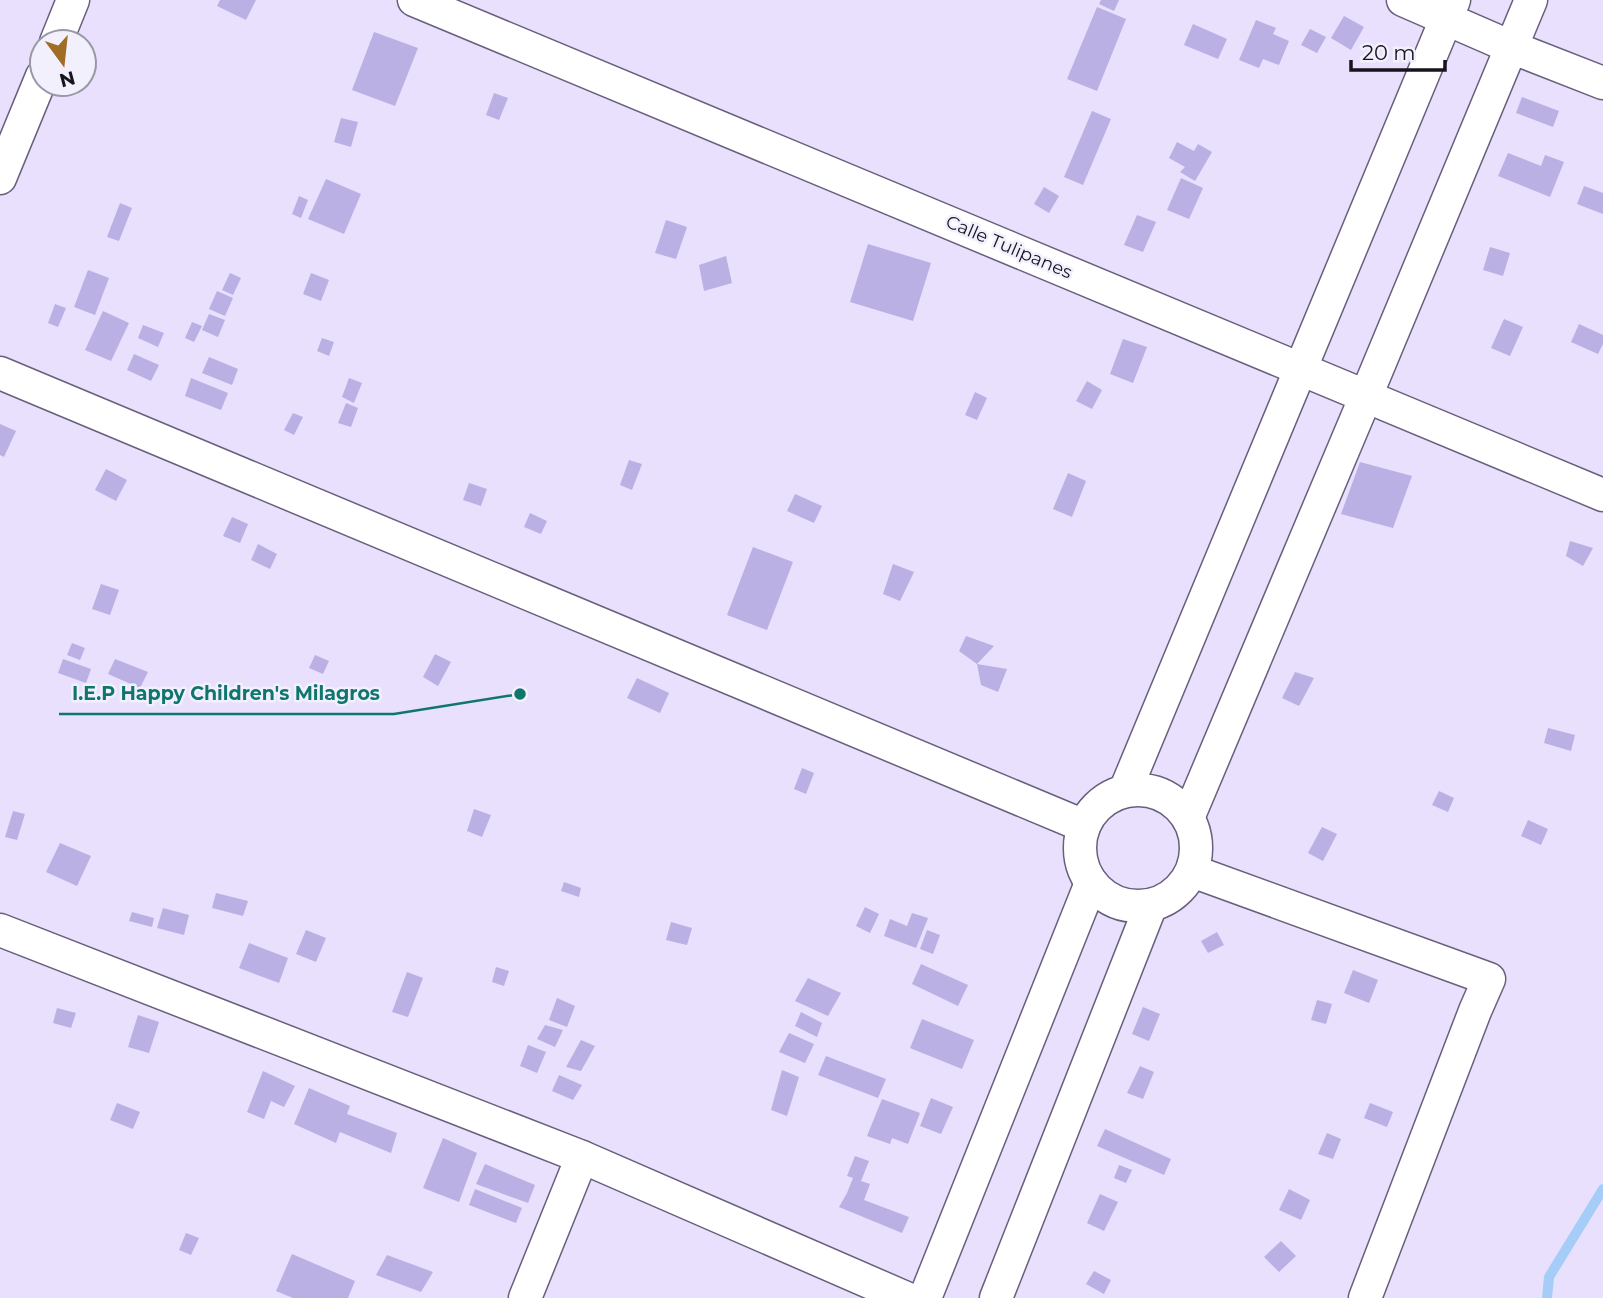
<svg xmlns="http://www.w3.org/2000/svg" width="1603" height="1298" font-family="Montserrat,sans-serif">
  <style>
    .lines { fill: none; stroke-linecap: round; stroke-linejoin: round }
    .stream { stroke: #a5cdf7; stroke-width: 10 }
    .building { fill: #bab0e3 }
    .minor-casing { stroke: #685f7d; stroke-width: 35 }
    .minor { stroke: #fff; stroke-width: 32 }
    .labels { text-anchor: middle; stroke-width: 5; stroke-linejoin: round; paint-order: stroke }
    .street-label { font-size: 18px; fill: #17131f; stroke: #f3f0fe }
    .leader { fill: none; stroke: #0f766e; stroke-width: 2.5 }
    .callout-dot { fill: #0f766e; stroke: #f3f0fe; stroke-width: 2.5 }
    .callout-label { font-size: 19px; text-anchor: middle; font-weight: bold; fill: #0f766e; stroke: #f3f0fe; stroke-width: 5; stroke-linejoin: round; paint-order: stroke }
  </style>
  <rect width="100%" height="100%" fill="#e8e0fc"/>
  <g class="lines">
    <polyline class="stream" points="1547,1298 1549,1277 1603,1189"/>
  </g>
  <g class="building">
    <polygon points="220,0 256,0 246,20 217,6"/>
    <polygon points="1101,0 1119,0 1114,11 1099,4"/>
    <polygon points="1097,7 1126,19 1097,91 1067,79"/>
    <polygon points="1344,16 1364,27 1351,50 1331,38"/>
    <polygon points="1256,20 1276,28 1273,34 1289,41 1279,65 1263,59 1259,68 1239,60"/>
    <polygon points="1193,24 1227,39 1218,59 1184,45"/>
    <polygon points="1310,29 1326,37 1317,53 1301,45"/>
    <polygon points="374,32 418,48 395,106 352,90"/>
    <polygon points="84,54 95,58 84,88"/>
    <polygon points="494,93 508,98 499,120 486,115"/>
    <polygon points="1522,97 1559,111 1553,127 1516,113"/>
    <polygon points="1092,111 1111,119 1083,185 1064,177"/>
    <polygon points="341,118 358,122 351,147 334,142"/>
    <polygon points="1177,142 1194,151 1198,144 1212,152 1195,181 1180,172 1185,167 1169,158"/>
    <polygon points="1508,153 1541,166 1545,155 1564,162 1550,197 1498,176"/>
    <polygon points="1181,178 1203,188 1189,219 1167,210"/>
    <polygon points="326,179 361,194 344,234 308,219"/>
    <polygon points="1584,186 1603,193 1603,214 1577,204"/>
    <polygon points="1044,187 1059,196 1049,213 1034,204"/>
    <polygon points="299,196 308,200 301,218 292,214"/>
    <polygon points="120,203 132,208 119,241 107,237"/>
    <polygon points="1137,215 1156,222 1143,252 1124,245"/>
    <polygon points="666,220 687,227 676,259 655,253"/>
    <polygon points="868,244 931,263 913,321 850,302"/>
    <polygon points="1490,247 1510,253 1503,276 1483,270"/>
    <polygon points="726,256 732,283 704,291 699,265"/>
    <polygon points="88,270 109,278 95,315 74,307"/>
    <polygon points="230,273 241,278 233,295 222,290"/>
    <polygon points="311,273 329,280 321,301 303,294"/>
    <polygon points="217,291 233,298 225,316 209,309"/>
    <polygon points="55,304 66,308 58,327 48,323"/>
    <polygon points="103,311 129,323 111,361 85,350"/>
    <polygon points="209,314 225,320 218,337 202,330"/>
    <polygon points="1504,319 1523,327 1510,356 1491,348"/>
    <polygon points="192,322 202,326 194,342 185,338"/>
    <polygon points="1579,324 1603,335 1603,344 1598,354 1571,342"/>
    <polygon points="143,325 164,333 158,347 138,338"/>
    <polygon points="322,338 334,342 329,356 317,351"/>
    <polygon points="1123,339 1147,347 1133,383 1110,374"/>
    <polygon points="134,354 159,365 151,381 127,370"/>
    <polygon points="209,357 238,369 232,385 202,373"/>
    <polygon points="191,378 228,393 221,410 185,396"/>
    <polygon points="349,378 362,383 354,403 342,397"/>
    <polygon points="1087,381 1102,390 1092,409 1076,401"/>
    <polygon points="975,392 987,398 977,420 965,415"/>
    <polygon points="346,403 358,408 351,427 338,423"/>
    <polygon points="293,413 303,417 294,435 284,430"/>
    <polygon points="0,424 16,431 4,457 0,455"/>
    <polygon points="629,460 642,464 632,490 620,485"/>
    <polygon points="1360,462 1412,476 1393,528 1341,514"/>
    <polygon points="106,469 127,480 116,501 95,490"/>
    <polygon points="1068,473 1086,481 1072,517 1053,509"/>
    <polygon points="469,483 487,489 481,506 463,500"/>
    <polygon points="795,494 822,506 814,523 787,511"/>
    <polygon points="530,513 547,521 541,534 524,527"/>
    <polygon points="232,517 248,524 240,543 223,536"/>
    <polygon points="1570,541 1593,548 1583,566 1566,556"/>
    <polygon points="258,544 277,554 270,569 251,560"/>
    <polygon points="753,547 793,562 767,630 727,615"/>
    <polygon points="893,564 914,572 900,601 883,594"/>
    <polygon points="101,584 119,590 110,615 92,609"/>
    <polygon points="966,636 994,646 977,664 1007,669 998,692 981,685 977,664 959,651"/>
    <polygon points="72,643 85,648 80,660 67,655"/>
    <polygon points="435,654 451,662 438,686 423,677"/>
    <polygon points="315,655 329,661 323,674 309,668"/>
    <polygon points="63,659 91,669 86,683 58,673"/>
    <polygon points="115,659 148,672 140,688 108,674"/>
    <polygon points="1295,672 1314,678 1299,706 1282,698"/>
    <polygon points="637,678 669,693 660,713 627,698"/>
    <polygon points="1548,728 1575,735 1571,751 1544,743"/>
    <polygon points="802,768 814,773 806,794 794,789"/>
    <polygon points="1439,791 1454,798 1448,812 1432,805"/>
    <polygon points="474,809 491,815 482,837 467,831"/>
    <polygon points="13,811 25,814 17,840 5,837"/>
    <polygon points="1528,820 1548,829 1541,845 1521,836"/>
    <polygon points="1322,827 1337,834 1323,861 1308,853"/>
    <polygon points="60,843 91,856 77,886 46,872"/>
    <polygon points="564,882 581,888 579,897 561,891"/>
    <polygon points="216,893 248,901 243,916 212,908"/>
    <polygon points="865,907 879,914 870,933 856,926"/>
    <polygon points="163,908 189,915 184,935 157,928"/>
    <polygon points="132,912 154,918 152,927 129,921"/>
    <polygon points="912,913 928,918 916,948 884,936 890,919 907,926"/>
    <polygon points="671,922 692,928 687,945 666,940"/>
    <polygon points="306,930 326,938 316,962 296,954"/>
    <polygon points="927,930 940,935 933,954 920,949"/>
    <polygon points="1217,932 1224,945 1208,953 1201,941"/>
    <polygon points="249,943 288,958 279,983 239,968"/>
    <polygon points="921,964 968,985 958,1006 912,984"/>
    <polygon points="496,967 509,971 504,986 492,982"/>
    <polygon points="1353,970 1378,980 1369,1003 1344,993"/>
    <polygon points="407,972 423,978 408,1017 392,1012"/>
    <polygon points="808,978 841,993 828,1016 795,1001"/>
    <polygon points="557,998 575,1006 567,1027 549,1020"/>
    <polygon points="1317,1000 1332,1004 1326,1024 1311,1020"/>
    <polygon points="1143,1007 1160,1014 1149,1041 1132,1034"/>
    <polygon points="57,1008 76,1013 71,1028 53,1023"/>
    <polygon points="801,1012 822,1023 817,1037 795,1026"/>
    <polygon points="138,1015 159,1022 149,1053 128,1047"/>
    <polygon points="922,1019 974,1040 962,1069 910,1048"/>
    <polygon points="545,1025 563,1030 555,1047 537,1039"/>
    <polygon points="789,1033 814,1044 805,1063 779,1052"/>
    <polygon points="581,1040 595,1046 581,1071 566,1067"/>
    <polygon points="528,1045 546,1052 537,1073 520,1066"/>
    <polygon points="826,1056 886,1079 878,1098 818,1075"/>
    <polygon points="1140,1066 1154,1072 1143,1099 1127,1093"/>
    <polygon points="782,1070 799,1077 787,1116 771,1110"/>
    <polygon points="263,1071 295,1086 284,1107 271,1101 264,1119 247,1112"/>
    <polygon points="559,1075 582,1085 573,1100 552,1091"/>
    <polygon points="309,1088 350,1106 347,1114 397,1133 391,1153 340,1132 336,1143 294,1124"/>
    <polygon points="931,1098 953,1107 941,1134 920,1126"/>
    <polygon points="882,1099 920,1113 908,1144 892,1138 890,1144 867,1136"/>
    <polygon points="117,1103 140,1112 133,1129 110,1120"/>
    <polygon points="1370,1103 1393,1112 1387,1127 1364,1118"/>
    <polygon points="1105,1129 1171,1159 1164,1175 1097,1146"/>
    <polygon points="1327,1133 1341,1139 1333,1159 1318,1154"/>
    <polygon points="443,1138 477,1153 459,1202 423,1188"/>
    <polygon points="855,1156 869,1161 861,1181 870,1184 864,1200 909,1217 902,1233 839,1207 847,1193 853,1178 847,1176"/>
    <polygon points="485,1164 535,1185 528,1203 476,1184"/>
    <polygon points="1119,1165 1132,1170 1126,1183 1114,1178"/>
    <polygon points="475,1189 522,1208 516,1223 469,1205"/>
    <polygon points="1289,1189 1310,1200 1301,1220 1279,1210"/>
    <polygon points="1100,1194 1118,1202 1104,1231 1087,1223"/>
    <polygon points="186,1233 199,1238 191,1255 179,1250"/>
    <polygon points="1281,1241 1296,1256 1279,1272 1264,1257"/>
    <polygon points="292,1254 355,1281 348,1298 293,1298 276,1291"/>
    <polygon points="387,1255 433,1272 421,1292 376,1275"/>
    <polygon points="1094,1271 1111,1280 1104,1294 1086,1284"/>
  </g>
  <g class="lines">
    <defs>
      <g id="minor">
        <polyline points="414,0 1603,495"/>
        <polyline points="1403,0 1511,47 1603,83"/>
        <polyline points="56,42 73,0"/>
        <polyline points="0,178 42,76"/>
        <polyline points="0,373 1084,826"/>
        <circle cx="1138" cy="848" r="58"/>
        <polyline points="1125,791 1454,0"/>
        <polyline points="1188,818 1366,396 1531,0"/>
        <polyline points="1192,871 1489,979 1475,1011 1365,1298"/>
        <polyline points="0,930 582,1157 906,1298"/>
        <polyline points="525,1298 582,1157"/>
        <polyline points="925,1298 1091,883"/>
        <polyline points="996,1298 1151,905"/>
      </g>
    </defs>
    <use href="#minor" class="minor-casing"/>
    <use href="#minor" class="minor"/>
  </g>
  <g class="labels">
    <g class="street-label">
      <text transform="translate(1009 247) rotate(23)" y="6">Calle Tulipanes</text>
    </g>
  </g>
  <path class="leader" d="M520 694L394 714H59"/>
  <circle class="callout-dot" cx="520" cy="694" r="7"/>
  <g class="callout-label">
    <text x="226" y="700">I.E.P Happy Children's Milagros</text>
  </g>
  <g transform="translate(63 63) rotate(165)"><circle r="33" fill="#f3f0fe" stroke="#9b98a5" stroke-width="2"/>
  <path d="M0-5L12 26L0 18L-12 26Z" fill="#a16d25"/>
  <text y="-10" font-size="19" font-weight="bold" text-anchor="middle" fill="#17131f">N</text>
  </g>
  <path d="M1351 60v10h94v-10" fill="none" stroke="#17131f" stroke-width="3.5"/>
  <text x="1362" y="60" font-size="21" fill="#17131f" stroke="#f3f0fe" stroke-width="5" paint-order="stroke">20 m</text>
</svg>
